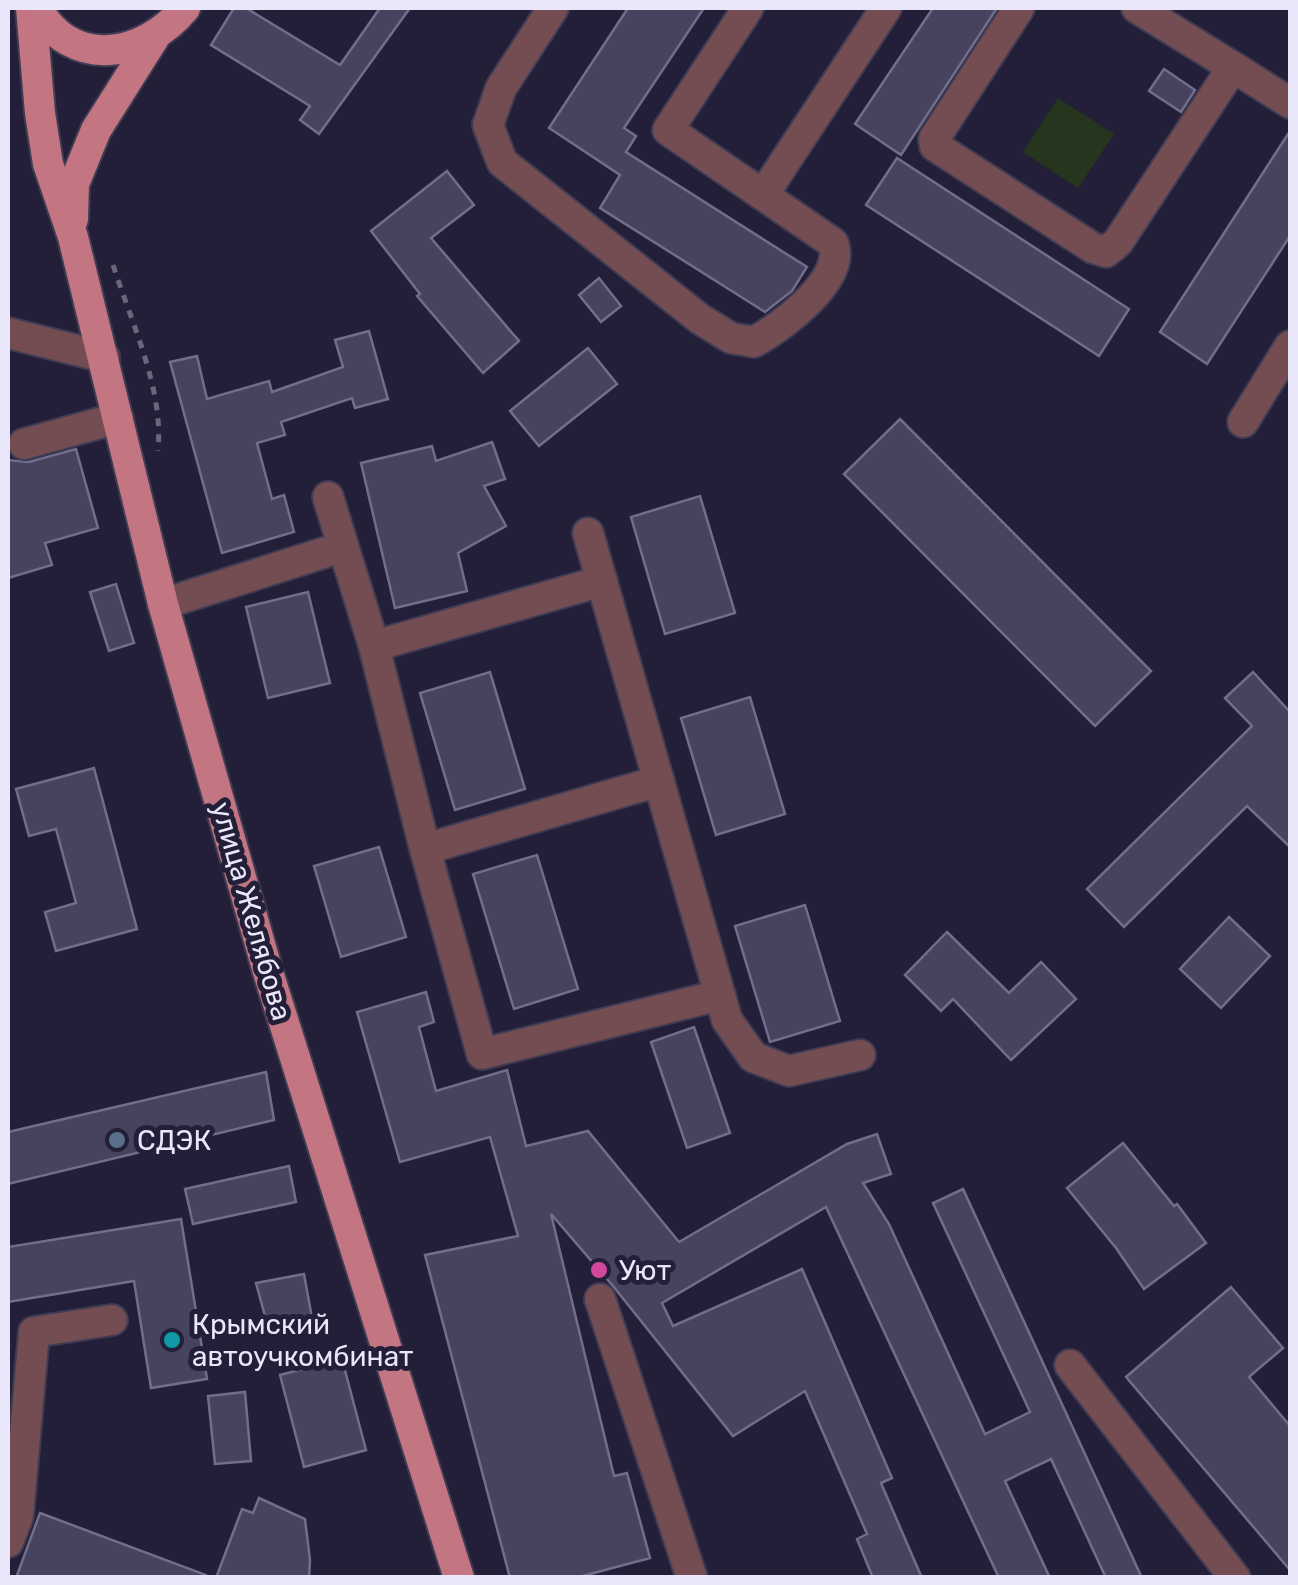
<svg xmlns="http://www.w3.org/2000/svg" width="1298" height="1585" font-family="Rubik,sans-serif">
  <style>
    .green { fill: #25351e }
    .building { fill: #47435f; stroke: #716d8b; stroke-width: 2.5 }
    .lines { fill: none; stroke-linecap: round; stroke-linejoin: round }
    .minor-casing { stroke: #3f3b53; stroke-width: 34 }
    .major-casing { stroke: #3f3b53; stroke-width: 34 }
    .path { stroke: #6a677d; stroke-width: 5; stroke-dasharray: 8 8; stroke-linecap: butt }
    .minor { stroke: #744d53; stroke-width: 30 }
    .major { stroke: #c37581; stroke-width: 30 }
    .service-dot { fill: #5c6f8a; stroke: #231f38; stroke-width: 4 }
    .hotel-dot { fill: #d1479c; stroke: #231f38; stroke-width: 4 }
    .culture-dot { fill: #0f9aa8; stroke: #231f38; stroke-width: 4 }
    .labels { text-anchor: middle; stroke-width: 10; stroke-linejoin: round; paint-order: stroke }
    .street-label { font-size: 28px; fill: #e9e7f9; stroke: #231f38 }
    .poi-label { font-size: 28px; fill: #e9e7f9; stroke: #231f38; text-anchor: start }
  </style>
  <rect width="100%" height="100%" fill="#231f38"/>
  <polygon class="green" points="1058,98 1114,134 1078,188 1023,152"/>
  <g class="building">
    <polygon points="234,8 246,8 340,65 380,8 410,8 319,134 300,120 310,106 211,45"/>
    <polygon points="628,8 704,8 624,128 636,136 626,152 807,267 792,291 765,312 600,208 620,175 549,128"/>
    <polygon points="933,8 997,8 901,155 855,124"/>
    <polygon points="1164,69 1195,90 1181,112 1149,91"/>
    <polygon points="1290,131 1290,236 1207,364 1160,332"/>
    <polygon points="897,158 1129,309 1099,356 866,205"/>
    <polygon points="447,171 474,205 431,238 519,341 483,373 417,296 420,294 371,231"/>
    <polygon points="599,278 621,306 601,322 579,295"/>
    <polygon points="369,331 388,399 355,408 352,398 281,422 285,435 257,443 272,499 284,495 294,532 222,553 170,362 197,356 207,399 269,381 272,392 343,367 335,340"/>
    <polygon points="588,348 617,384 539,446 510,411"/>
    <polygon points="900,419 1151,671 1095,726 844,474"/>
    <polygon points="492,442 505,479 484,486 506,526 458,553 467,591 395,608 361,463 432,446 436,461"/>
    <polygon points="76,449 98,528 45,543 52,565 8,578 8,460 29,462"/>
    <polygon points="700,496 735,613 665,634 631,517"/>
    <polygon points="116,584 134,643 109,651 90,592"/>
    <polygon points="308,592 330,683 268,698 246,607"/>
    <polygon points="490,672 525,789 455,810 420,693"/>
    <polygon points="1253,672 1290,712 1290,847 1247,806 1124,927 1087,889 1252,726 1225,698"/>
    <polygon points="750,697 785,814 716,835 681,718"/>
    <polygon points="94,768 137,929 56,951 45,912 76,903 56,829 29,836 16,789"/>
    <polygon points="379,847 406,937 341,957 314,866"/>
    <polygon points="537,855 578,989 514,1009 473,874"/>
    <polygon points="805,905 840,1021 770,1042 735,926"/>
    <polygon points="1229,917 1270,956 1221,1008 1180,969"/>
    <polygon points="947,932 1009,993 1041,962 1076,999 1011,1060 953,999 941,1011 905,975"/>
    <polygon points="426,992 434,1022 419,1027 436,1091 507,1070 526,1146 588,1131 679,1242 847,1144 877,1134 891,1174 863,1183 889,1224 985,1434 1030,1412 933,1203 963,1189 1142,1578 1106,1578 1051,1459 1005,1481 1050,1578 999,1578 826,1207 662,1303 673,1326 802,1269 892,1478 881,1483 922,1578 873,1578 857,1539 867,1534 805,1391 733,1436 613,1286 551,1214 614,1476 627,1473 650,1558 575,1578 510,1578 425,1255 518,1236 490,1137 400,1162 357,1012"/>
    <polygon points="694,1027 730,1133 687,1148 651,1042"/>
    <polygon points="266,1072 274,1120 8,1184 8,1132"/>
    <polygon points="1123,1143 1174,1206 1177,1204 1206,1243 1144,1289 1116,1248 1067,1188"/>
    <polygon points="289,1166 296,1202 193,1224 185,1189"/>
    <polygon points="181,1219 207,1379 151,1388 134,1281 8,1302 8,1247"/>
    <polygon points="304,1274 312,1318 268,1327 256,1283"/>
    <polygon points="1231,1287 1283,1348 1249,1377 1290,1426 1290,1570 1126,1377"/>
    <polygon points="342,1359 366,1450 304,1467 280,1375"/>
    <polygon points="245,1392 251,1461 215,1464 208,1396"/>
    <polygon points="259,1498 305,1519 310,1560 309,1578 216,1578 242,1509 253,1513"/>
    <polygon points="40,1513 206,1575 206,1578 16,1578"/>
  </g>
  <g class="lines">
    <defs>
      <g id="minor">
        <path d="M553 8 501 88 488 125 502 162 700 319 731 338 754 342C782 326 847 279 833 243L763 195"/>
        <polyline points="748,8 668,130 763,195 886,8"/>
        <polyline points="1019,8 934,139 935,146 1093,248 1106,252 1118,242 1233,67 1137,8"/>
        <polyline points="1233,67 1290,103"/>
        <polyline points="8,333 104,357"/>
        <polyline points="1243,422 1290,346"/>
        <polyline points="24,444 118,418"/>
        <polyline points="328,497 374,646 425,849 482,1054 720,995"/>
        <polyline points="588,533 727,1020 753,1057 789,1071 860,1055"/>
        <polyline points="163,604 342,547"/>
        <polyline points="374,646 602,581"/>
        <polyline points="425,849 659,781"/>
        <polyline points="600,1299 692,1578"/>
        <polyline points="1070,1365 1235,1578"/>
        <polyline points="8,1542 18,1516 34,1332 112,1320"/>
      </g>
      <g id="major">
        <polyline points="31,8 40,113 48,164 73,237 163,604 268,972 459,1578"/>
        <path d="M37 8C73 71 144 57 185 8"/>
        <polyline points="73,219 74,184 96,130 154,38"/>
      </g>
    </defs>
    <use href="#minor" class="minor-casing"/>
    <use href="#major" class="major-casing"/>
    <path class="path" d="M113 265C132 324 164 390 158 451"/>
    <use href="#minor" class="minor"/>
    <use href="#major" class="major"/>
  </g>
  <circle class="service-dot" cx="117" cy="1140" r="10"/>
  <circle class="hotel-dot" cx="599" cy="1270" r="10"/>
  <circle class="culture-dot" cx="172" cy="1340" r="10"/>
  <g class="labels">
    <g class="street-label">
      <text transform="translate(252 911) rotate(74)" y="10">улица Желябова</text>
    </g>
    <g class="poi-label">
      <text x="137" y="1150">СДЭК</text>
      <text x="619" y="1280">Уют</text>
      <text x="192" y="1334">Крымский<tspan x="192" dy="32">автоучкомбинат</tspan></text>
    </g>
  </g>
  <rect width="1298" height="1585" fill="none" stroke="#e9e7f9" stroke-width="20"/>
</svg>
